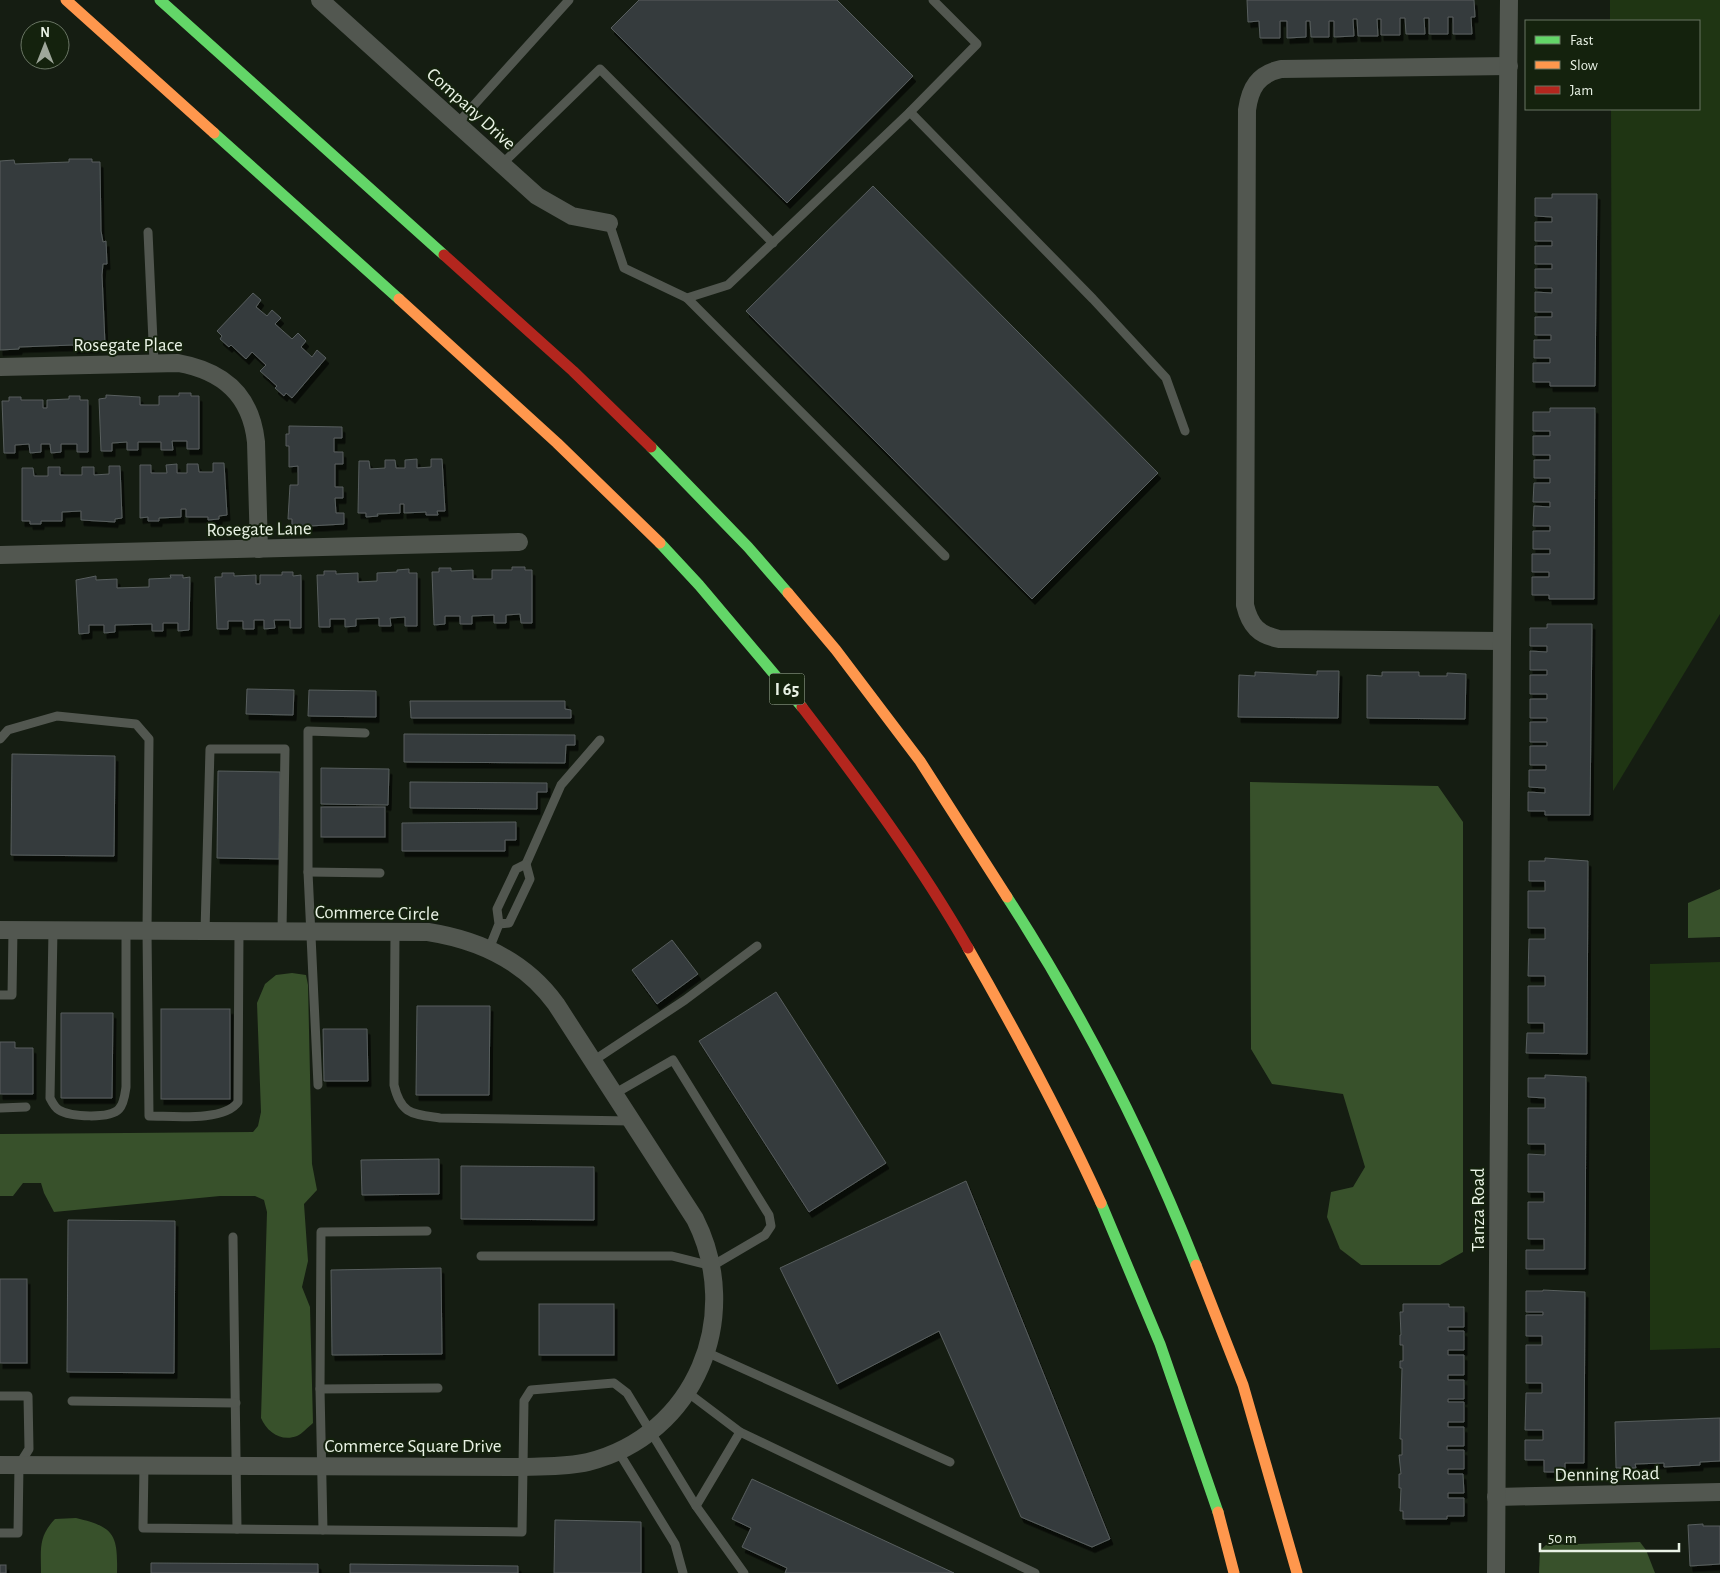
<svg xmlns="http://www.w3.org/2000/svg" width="1720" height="1573" font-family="'Alegreya Sans',sans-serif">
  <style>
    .green { fill: #1f3513 }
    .water { fill: #38512b }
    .building { fill: #343b3d; stroke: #585e5e; filter: url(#shadow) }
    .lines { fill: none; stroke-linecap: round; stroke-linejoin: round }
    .lane { stroke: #525750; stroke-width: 9 }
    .street { stroke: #525750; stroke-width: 18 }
    .fast { stroke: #63d668; stroke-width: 11 }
    .slow { stroke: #ff974d; stroke-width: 11 }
    .jam { stroke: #b3261e; stroke-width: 11 }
    .labels { text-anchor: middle; stroke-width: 4; stroke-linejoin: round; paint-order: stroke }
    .shield { fill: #14220d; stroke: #a9b4a4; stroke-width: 1 }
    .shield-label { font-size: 18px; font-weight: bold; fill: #e9f2e5 }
    .street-label { font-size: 19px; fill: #e9f2e5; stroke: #14220d }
  </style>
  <defs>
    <filter id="shadow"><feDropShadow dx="3" dy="5.5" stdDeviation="0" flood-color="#0009"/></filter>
  </defs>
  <rect width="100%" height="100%" fill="#151d12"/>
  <g class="green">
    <polygon points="1610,0 1720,0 1720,614 1613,791 1611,109 1699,109 1699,21 1610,21"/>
    <polygon points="1720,962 1720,1348 1650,1350 1650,964"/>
  </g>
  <g class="water">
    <polygon points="1250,782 1438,786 1463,822 1463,1252 1440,1265 1361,1265 1340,1249 1327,1217 1331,1192 1353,1187 1365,1167 1343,1094 1272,1084 1251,1049"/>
    <polygon points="1720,889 1720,937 1688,938 1688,903"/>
    <path d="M292 973 306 975 308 985 312 1164 317 1190 304 1204 308 1261 302 1287 310 1307 313 1423C308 1427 302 1434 297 1436 281 1442 267 1432 261 1418L267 1212 264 1200 255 1196H220L54 1212 44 1193 41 1183H23L13 1196H0V1134L253 1132 258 1126 261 1112 257 1003 265 984 276 975Z"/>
    <path d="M76 1518C114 1527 118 1534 117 1573H41C41 1549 38 1537 55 1519Z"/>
    <polygon points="1640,1542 1646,1550 1655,1573 1539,1573 1540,1550 1546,1545"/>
  </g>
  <g class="building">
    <polygon points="639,0 837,0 913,76 787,203 611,28"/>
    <polygon points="1247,0 1474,0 1475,17 1471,17 1472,34 1453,34 1453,17 1448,17 1448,34 1429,34 1429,18 1424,18 1425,34 1406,34 1405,18 1400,18 1400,35 1381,35 1381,19 1377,19 1378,36 1358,36 1357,19 1353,19 1354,36 1334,37 1334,21 1329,21 1329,37 1311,37 1310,21 1306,21 1306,37 1287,38 1287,21 1280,21 1280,38 1260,38 1259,21 1248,22"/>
    <polygon points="69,159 92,159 92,162 100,162 101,231 103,242 106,241 107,264 103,264 102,275 105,344 96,344 96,347 74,348 73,345 19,347 19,349 0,350 0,161 14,160 15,164 69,162"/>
    <polygon points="873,186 1158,473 1032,599 746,311"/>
    <polygon points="1552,194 1597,194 1595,386 1550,386 1550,382 1533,382 1533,363 1550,363 1550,358 1534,358 1534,340 1551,340 1551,335 1535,335 1535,317 1552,317 1552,312 1535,312 1535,292 1552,293 1552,288 1535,288 1535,269 1552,269 1552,264 1535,264 1535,246 1552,246 1552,241 1535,241 1535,222 1552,222 1552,217 1535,216 1535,198 1552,198"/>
    <polygon points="253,293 261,300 256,307 267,316 272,310 281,318 275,324 292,339 298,333 306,341 301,347 312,357 317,350 326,358 292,398 286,393 284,396 275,388 277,386 260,371 266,365 252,352 246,359 231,345 229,347 220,339 222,336 217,331"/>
    <polygon points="179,393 191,393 191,396 199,396 199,449 187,449 187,441 172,441 173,450 161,450 161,442 138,442 138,450 127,450 127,442 112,443 112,451 101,451 99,399 106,398 106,395 140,397 140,405 159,405 159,396 179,396"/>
    <polygon points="69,396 80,396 80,400 88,400 88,452 77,452 77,444 61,444 61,452 51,453 50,444 41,444 41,452 30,453 29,444 15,445 15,453 4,453 2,401 9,401 9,397 21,397 21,400 43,400 43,408 47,408 47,400 69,399"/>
    <polygon points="1550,408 1595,408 1594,599 1549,599 1549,595 1532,595 1532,577 1549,577 1549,572 1532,572 1532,554 1550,554 1550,549 1533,549 1533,531 1550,531 1550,526 1533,526 1534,506 1550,507 1550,502 1533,502 1534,483 1550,483 1550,478 1534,478 1534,460 1550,460 1550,455 1533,455 1533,436 1550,436 1550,431 1533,431 1533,412 1550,412"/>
    <polygon points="289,426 342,427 342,438 334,438 334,452 343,452 343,464 335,464 335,487 343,487 343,498 335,498 336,513 344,513 344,524 292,527 292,519 288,519 290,485 298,485 298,466 289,467 289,446 286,446 286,434 289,434"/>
    <polygon points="417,459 417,468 431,467 431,459 442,459 445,511 437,511 438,515 426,515 426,512 404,513 404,504 400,504 400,513 377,514 378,516 366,517 366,513 358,513 359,461 369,461 370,469 385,468 385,460 395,460 396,468 405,468 405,460"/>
    <polygon points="213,463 224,463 227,515 219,516 219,519 208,520 208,517 186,517 186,509 181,509 181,517 159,518 159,521 148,521 148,517 140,518 140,465 151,465 151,473 167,473 166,465 177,464 177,473 187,473 187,464 198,464 199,472 213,472"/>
    <polygon points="109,466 120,466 122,518 115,519 115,522 81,520 81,511 62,512 62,521 41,521 41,524 30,524 30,521 22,521 22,468 33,468 34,476 48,476 48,467 60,467 60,475 82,475 82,467 94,467 94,475 109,474"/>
    <polygon points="512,567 525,567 525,570 532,570 532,623 521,623 520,614 506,615 506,623 494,623 494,615 472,616 472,624 460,624 460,616 445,616 445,624 434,625 432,572 439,572 439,568 451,568 451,571 473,570 473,579 492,579 492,570 512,570"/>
    <polygon points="409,569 409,573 417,573 417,626 405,626 405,617 390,618 391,626 379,626 379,618 356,619 356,626 345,627 345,619 330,619 330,627 319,627 317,575 324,575 324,571 336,571 336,574 358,573 358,582 377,581 377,573 397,572 397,570"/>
    <polygon points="282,572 293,572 293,576 301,575 301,628 290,628 290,620 274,620 275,628 264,629 264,620 254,620 254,629 243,629 243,621 228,621 228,629 217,629 215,577 222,577 222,573 234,573 234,576 256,575 256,584 260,584 260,575 282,575"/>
    <polygon points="170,575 183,575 183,578 190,577 189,630 178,631 178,623 163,623 163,631 152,631 152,624 115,625 115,632 104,633 104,625 89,625 89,633 79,634 76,580 96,576 96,580 117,579 117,588 149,587 149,579 171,578"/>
    <polygon points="1547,624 1592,624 1590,815 1545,815 1545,811 1528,811 1528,792 1545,793 1545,788 1529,787 1529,770 1546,770 1546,765 1530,765 1530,746 1547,746 1547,742 1530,742 1530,722 1547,722 1547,718 1530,718 1530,699 1547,699 1547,694 1530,694 1530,675 1547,675 1547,670 1530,670 1530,651 1547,652 1547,646 1530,646 1530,628 1547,628"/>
    <polygon points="1317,671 1339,671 1338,718 1238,717 1239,675 1255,676 1255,672 1317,675"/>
    <polygon points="1382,672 1419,672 1419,676 1447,676 1447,673 1466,674 1465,719 1367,718 1367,675 1382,676"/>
    <polygon points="247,689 294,690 293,715 246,714"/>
    <polygon points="309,690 376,691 376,717 308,716"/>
    <polygon points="410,701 565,701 565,709 571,710 571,718 411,718"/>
    <polygon points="404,734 575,735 575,745 566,745 565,763 404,762"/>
    <polygon points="12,754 115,756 114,856 11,855"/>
    <polygon points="321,768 389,769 388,805 321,804"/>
    <polygon points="218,771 280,772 279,859 217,858"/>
    <polygon points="410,782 547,783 547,792 537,792 537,809 410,808"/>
    <rect x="321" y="807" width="64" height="30"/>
    <polygon points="516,822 516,840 505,840 505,851 402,851 402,823"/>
    <polygon points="1545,858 1588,861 1587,1054 1526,1053 1527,1033 1544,1033 1544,1023 1528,1023 1528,986 1545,986 1545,976 1528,976 1529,939 1545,939 1545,928 1528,928 1528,891 1545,891 1545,881 1529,881 1529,861 1545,861"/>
    <polygon points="672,940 698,974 657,1004 632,970"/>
    <polygon points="776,992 886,1163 809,1212 699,1041"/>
    <polygon points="417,1006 490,1006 489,1095 416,1095"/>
    <rect x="161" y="1009" width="69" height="90"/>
    <polygon points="61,1013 113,1013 112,1098 61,1098"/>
    <polygon points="323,1029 367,1029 368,1081 324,1081"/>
    <polygon points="0,1042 15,1042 15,1048 33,1048 33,1094 0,1094"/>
    <polygon points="1545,1075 1586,1077 1585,1269 1526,1269 1526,1250 1544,1250 1544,1239 1528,1239 1528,1202 1544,1202 1544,1192 1528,1192 1528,1154 1545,1155 1545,1144 1528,1144 1528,1108 1545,1108 1545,1098 1528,1097 1528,1078 1545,1078"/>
    <polygon points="439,1159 439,1194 362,1195 361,1160"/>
    <polygon points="461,1166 594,1167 594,1220 461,1219"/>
    <polygon points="966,1181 1110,1539 1092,1547 1021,1517 939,1331 837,1384 780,1268"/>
    <polygon points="68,1220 175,1221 174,1373 67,1372"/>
    <polygon points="441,1268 442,1354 332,1355 331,1270"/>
    <rect x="0" y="1279" width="27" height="84"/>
    <polygon points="1543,1290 1585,1292 1584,1463 1565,1463 1565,1472 1544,1472 1544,1460 1525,1460 1525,1440 1543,1440 1543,1430 1525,1430 1526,1393 1542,1393 1542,1383 1526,1383 1526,1345 1542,1345 1542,1336 1526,1336 1526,1315 1543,1315 1543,1312 1526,1312 1526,1291 1543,1291"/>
    <rect x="539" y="1304" width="75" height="51"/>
    <polygon points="1403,1304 1449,1304 1449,1307 1464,1307 1464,1327 1448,1327 1448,1331 1464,1331 1464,1350 1448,1350 1448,1355 1464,1355 1464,1375 1448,1375 1448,1380 1464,1380 1464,1399 1448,1399 1448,1402 1464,1402 1464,1422 1448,1422 1448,1427 1464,1427 1464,1446 1447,1446 1447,1450 1464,1450 1464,1469 1448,1469 1448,1474 1463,1474 1464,1493 1448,1493 1448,1498 1464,1498 1464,1516 1447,1516 1447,1519 1403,1519 1403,1511 1400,1511 1401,1488 1399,1488 1399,1474 1401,1474 1399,1455 1402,1455 1402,1439 1400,1439 1402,1368 1400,1368 1400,1361 1403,1361 1403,1345 1400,1345 1400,1335 1401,1335 1400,1312 1403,1312"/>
    <polygon points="1720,1418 1720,1461 1700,1462 1700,1465 1664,1467 1664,1463 1635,1464 1636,1468 1616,1468 1615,1422"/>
    <polygon points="752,1479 954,1573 785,1573 787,1568 742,1547 751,1528 732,1519"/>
    <polygon points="555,1520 641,1522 641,1573 554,1573"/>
    <polygon points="1703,1524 1703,1526 1720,1526 1720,1564 1690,1566 1688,1525"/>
    <polygon points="151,1563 318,1564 318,1573 151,1573"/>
    <polygon points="350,1564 518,1566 518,1573 350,1573"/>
    <rect x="0" y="1565" width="6" height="8"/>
  </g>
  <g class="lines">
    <g class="lane">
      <polyline points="910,112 1093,299 1166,378 1185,431"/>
      <polyline points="457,124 569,0"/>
      <polyline points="502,164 600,69 773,243"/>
      <polyline points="609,223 624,268 687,298 728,285 910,112 977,44 933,0"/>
      <polyline points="148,232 154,363"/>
      <polyline points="687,298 945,556"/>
      <path d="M0 739 8 730 57 716 136 724 149 739 147 931 149 1116C172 1116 224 1122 238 1102L239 931"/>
      <polyline points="526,864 561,785 600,740"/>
      <polyline points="308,872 380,873"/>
      <path d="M53 930 50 1098C52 1102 55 1108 59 1110 70 1117 110 1119 119 1109 124 1104 125 1094 126 1087V930"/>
      <polyline points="205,931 210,749 285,749 282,931"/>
      <path d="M395 932 394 1085C401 1115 413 1114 440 1118L632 1121"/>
      <polyline points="489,949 499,924 497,909 516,869 526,864 530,879 509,923 499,924"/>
      <polyline points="0,995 12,995 13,930"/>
      <polyline points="593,1061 685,1000 757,946"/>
      <polyline points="318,1085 308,872 308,731 365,733"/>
      <polyline points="0,1108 26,1107"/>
      <polyline points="233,1237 237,1529"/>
      <polyline points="481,1256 672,1256 712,1266 765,1235 771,1226 769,1215 673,1060 614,1094"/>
      <polyline points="706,1352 950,1462"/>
      <polyline points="320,1389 438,1388"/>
      <polyline points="687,1392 740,1432 1035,1573"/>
      <polyline points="0,1396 28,1396 29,1449 19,1465 18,1533 0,1533"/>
      <polyline points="72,1401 236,1403"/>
      <polyline points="618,1451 675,1544 683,1573"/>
      <polyline points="144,1465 143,1528 522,1532 524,1401 531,1390 614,1383 627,1393 696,1506 744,1573"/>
      <polyline points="696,1506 740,1432"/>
      <polyline points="323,1530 320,1389 321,1232 427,1231"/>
    </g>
    <g class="street">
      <polyline points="320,0 537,196 572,216 609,223"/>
      <path d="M0 367 178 363C223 371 251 395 256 442L259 549"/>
      <polyline points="0,555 519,542"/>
      <path d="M1502 641 1279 639C1259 635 1250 626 1245 605L1247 110C1250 88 1258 74 1281 69L1509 66"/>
      <path d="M0 930 428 932C479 940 525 961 556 1004L695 1219C744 1316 696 1435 588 1462 567 1467 545 1466 523 1467L0 1465"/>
      <polyline points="1496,1497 1720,1492"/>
      <polyline points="1496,1573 1502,641 1509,0"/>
    </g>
    <g class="fast">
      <polyline points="160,0 444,255"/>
      <polyline points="214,133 399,299"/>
      <polyline points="651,447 748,547 788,593"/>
      <polyline points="660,543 699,585 802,707"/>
      <path d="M1007 897C1082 1013 1145 1136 1196 1265"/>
      <polyline points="1101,1203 1160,1344 1218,1512"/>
    </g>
    <g class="slow">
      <polyline points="66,0 214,133"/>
      <polyline points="399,299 557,443 660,543"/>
      <polyline points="788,593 836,650 920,761 1007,897"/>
      <path d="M968 948C1016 1032 1061 1115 1101 1203"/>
      <polyline points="1196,1265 1243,1385 1297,1573"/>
      <polyline points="1218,1512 1234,1573"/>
    </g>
    <g class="jam">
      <polyline points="444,255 573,371 651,447"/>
      <path d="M802 707C861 784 920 864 968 948"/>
    </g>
  </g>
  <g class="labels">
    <rect class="shield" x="769.5" y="673.5" width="35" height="31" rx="4"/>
    <g class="shield-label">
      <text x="787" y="695">I 65</text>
    </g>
    <g class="street-label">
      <text transform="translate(472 108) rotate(42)" y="7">Company Drive</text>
      <text x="128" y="351">Rosegate Place</text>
      <text transform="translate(259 528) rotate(-1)" y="7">Rosegate Lane</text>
      <text transform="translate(377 912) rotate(1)" y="7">Commerce Circle</text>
      <text transform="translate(1477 1210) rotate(-90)" y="7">Tanza Road</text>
      <text x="413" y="1452">Commerce Square Drive</text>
      <text transform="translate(1607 1473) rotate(-1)" y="7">Denning Road</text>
    </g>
  </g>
  <rect x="1525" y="20" width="175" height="90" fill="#14220d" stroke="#697563"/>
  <rect x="1535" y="36" width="25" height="8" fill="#63d668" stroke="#697563"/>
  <text x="1570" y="45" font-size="15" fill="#e9f2e5">Fast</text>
  <rect x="1535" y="61" width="25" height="8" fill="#ff974d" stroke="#697563"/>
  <text x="1570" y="70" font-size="15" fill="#e9f2e5">Slow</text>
  <rect x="1535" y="86" width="25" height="8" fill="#b3261e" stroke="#697563"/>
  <text x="1570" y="95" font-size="15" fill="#e9f2e5">Jam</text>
  <g transform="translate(45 45)"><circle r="24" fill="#14220d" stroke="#697563"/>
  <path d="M0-4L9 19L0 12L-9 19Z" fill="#9fa79b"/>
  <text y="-8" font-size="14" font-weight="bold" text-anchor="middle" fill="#e9f2e5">N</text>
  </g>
  <path d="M1540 1543v8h139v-8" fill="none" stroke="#e9f2e5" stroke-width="2.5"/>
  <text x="1548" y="1543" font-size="15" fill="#e9f2e5" stroke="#14220d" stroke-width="4" paint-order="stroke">50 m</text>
</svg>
